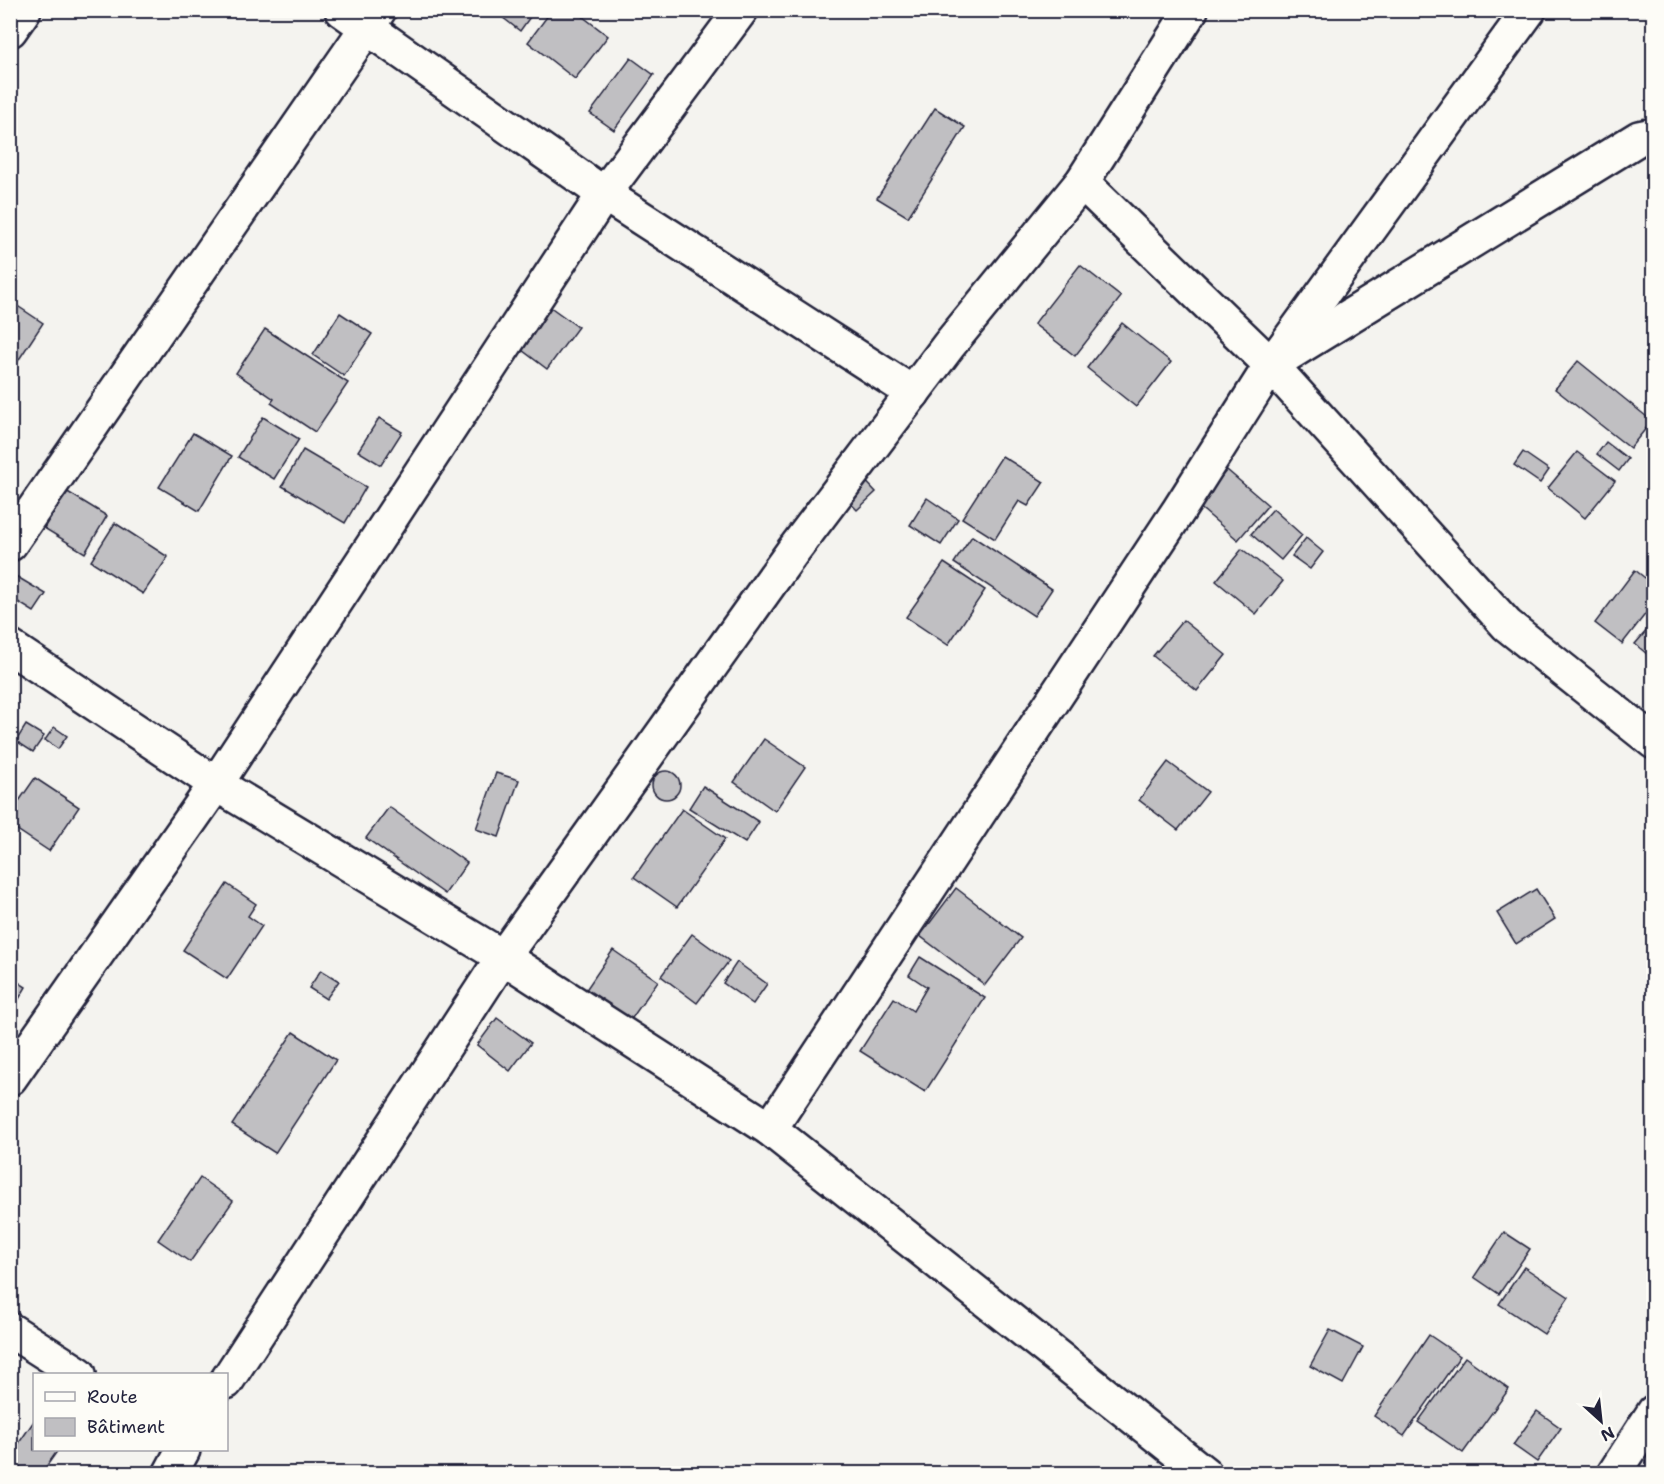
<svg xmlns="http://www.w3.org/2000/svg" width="1664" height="1484" font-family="'Shantell Sans',sans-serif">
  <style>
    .building { fill: #c0bfc2; stroke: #22223b; stroke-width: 1.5 }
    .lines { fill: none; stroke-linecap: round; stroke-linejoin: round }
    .minor-casing { stroke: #22223b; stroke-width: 38 }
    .major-casing { stroke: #22223b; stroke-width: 38 }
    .minor { stroke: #fdfcf7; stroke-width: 33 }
    .major { stroke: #fdfcf7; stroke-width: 33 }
  </style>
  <rect width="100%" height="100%" fill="#f4f3ef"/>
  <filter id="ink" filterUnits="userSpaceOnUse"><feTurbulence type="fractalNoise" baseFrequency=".0167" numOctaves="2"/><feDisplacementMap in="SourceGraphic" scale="12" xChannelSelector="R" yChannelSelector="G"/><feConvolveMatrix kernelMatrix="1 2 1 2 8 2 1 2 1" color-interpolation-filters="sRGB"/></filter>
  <g filter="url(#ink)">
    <g class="building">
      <polygon points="493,10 535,10 520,31"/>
      <polygon points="552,10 574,10 608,36 575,79 528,42"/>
      <polygon points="631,58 654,75 614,130 590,113"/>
      <polygon points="935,108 965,127 908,217 877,198"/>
      <polygon points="1080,265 1121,297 1075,356 1034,324"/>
      <polygon points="10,301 43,323 16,364 10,361"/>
      <polygon points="549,306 578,327 547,369 518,347"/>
      <polygon points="340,313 372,334 344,376 313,355"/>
      <polygon points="1122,323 1171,362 1136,407 1087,368"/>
      <polygon points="265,329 348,383 315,432 271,403 274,399 236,373"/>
      <polygon points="1578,361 1652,421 1630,448 1555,389"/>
      <polygon points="263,417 299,439 274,479 238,457"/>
      <polygon points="379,418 402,432 381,465 358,451"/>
      <polygon points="193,433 232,456 199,511 159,487"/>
      <polygon points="1606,442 1628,459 1619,471 1597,454"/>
      <polygon points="303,450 366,487 345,523 282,486"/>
      <polygon points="1523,452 1549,470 1540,483 1514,465"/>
      <polygon points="1577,452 1615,481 1585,518 1548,488"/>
      <polygon points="1002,456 1044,482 1028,506 1019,501 995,539 962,518"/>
      <polygon points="1227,470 1268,505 1238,540 1197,505"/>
      <polygon points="859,474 876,492 857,510 840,492"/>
      <polygon points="66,491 107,516 85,553 44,528"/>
      <polygon points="927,498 958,519 941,545 910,525"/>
      <polygon points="1273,509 1302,535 1281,560 1251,534"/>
      <polygon points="115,523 168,557 143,594 91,561"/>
      <polygon points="972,536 1052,589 1034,616 954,563"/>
      <polygon points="1306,538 1323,552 1310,569 1292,556"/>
      <polygon points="1242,549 1283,581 1256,614 1216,581"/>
      <polygon points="944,563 985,590 948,645 906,617"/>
      <polygon points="1635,570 1654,585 1654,603 1622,644 1595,623"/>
      <polygon points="14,575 46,594 34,612 10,597 10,580"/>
      <polygon points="1183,620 1226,655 1197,691 1153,656"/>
      <polygon points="1654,622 1654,660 1635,644"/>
      <polygon points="26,725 44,736 33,752 16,741"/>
      <polygon points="54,727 67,736 58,749 45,740"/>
      <polygon points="764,739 805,767 775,811 734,782"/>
      <polygon points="1168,762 1208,792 1178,830 1139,800"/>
      <circle cx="666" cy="785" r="14"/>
      <polygon points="496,773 519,780 499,837 476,829"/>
      <polygon points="35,778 79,807 49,851 10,825 10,814"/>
      <polygon points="703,786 759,822 745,843 689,808"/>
      <polygon points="389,807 467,863 445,894 366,838"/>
      <polygon points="682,809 725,839 677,907 634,877"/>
      <polygon points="227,884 256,904 248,916 262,926 227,979 183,950"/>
      <polygon points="956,888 1021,938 985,985 920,936"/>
      <polygon points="1536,889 1555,919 1516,944 1497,913"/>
      <polygon points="692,934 729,961 697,1003 661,976"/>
      <polygon points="613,950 658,981 625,1028 581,997"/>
      <polygon points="920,957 985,998 925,1092 860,1051 894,998 913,1011 927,987 909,975"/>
      <polygon points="737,962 767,984 753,1004 723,983"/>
      <polygon points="321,970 339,981 326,999 309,988"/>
      <polygon points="10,977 26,987 16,1004 10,1001"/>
      <polygon points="497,1018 531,1043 510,1071 477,1045"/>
      <polygon points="293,1032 336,1060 275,1153 232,1125"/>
      <polygon points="200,1178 233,1201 190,1262 158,1240"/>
      <polygon points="1504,1232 1530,1249 1499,1294 1474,1277"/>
      <polygon points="1524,1267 1569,1297 1544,1334 1499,1304"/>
      <polygon points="1330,1330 1363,1347 1343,1384 1310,1366"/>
      <polygon points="1429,1335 1460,1356 1404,1436 1374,1416"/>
      <polygon points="1465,1357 1509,1389 1463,1453 1418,1422"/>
      <polygon points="1537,1411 1561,1428 1537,1462 1513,1445"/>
      <polygon points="34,1421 34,1450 58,1450 41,1474 30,1474 10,1460 10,1456"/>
    </g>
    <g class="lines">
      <defs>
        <g id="minor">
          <polyline points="342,10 604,194 913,393"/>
          <polyline points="10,30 24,10"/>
          <polyline points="1082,182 1271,365 1507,625 1654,742"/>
          <polyline points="1285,356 1639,138 1654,135"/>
          <polyline points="10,544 379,10"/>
          <polyline points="10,647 216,784 503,957 770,1129 1205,1474"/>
          <polyline points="10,1078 216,784 604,194 741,10"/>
          <polyline points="770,1129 1179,510 1271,365 1529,10"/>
          <polyline points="10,1330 79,1374"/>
          <polyline points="1614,1474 1654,1412"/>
        </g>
        <g id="major">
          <polyline points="226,1382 503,957 793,551 949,345 1082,182 1191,10"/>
          <polyline points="170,1474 183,1450"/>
        </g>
      </defs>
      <use href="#minor" class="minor-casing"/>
      <use href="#major" class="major-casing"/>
      <use href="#minor" class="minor"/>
      <use href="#major" class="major"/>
    </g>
  </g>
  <rect width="1664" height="1484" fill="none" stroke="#fdfcf7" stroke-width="36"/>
  <rect x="18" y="18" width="1628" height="1448" fill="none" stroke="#22223b" stroke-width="2" filter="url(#ink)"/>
  <rect x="33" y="1373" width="195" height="78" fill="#fdfcf7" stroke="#a5a5ac" stroke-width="1.5"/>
  <rect x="45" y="1392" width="30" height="9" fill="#fdfcf7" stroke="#a5a5ac" stroke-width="1.5"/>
  <text x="87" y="1403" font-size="18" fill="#22223b">Route</text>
  <rect x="45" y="1418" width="30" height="18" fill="#c0bfc2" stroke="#a5a5ac" stroke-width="1.5"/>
  <text x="87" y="1433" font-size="18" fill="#22223b">Bâtiment</text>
  <g transform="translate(1601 1421) rotate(153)" stroke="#fdfcf7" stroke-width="4.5" paint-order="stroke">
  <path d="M0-4.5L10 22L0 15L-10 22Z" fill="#22223b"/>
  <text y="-9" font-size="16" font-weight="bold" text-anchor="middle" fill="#22223b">N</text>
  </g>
</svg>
